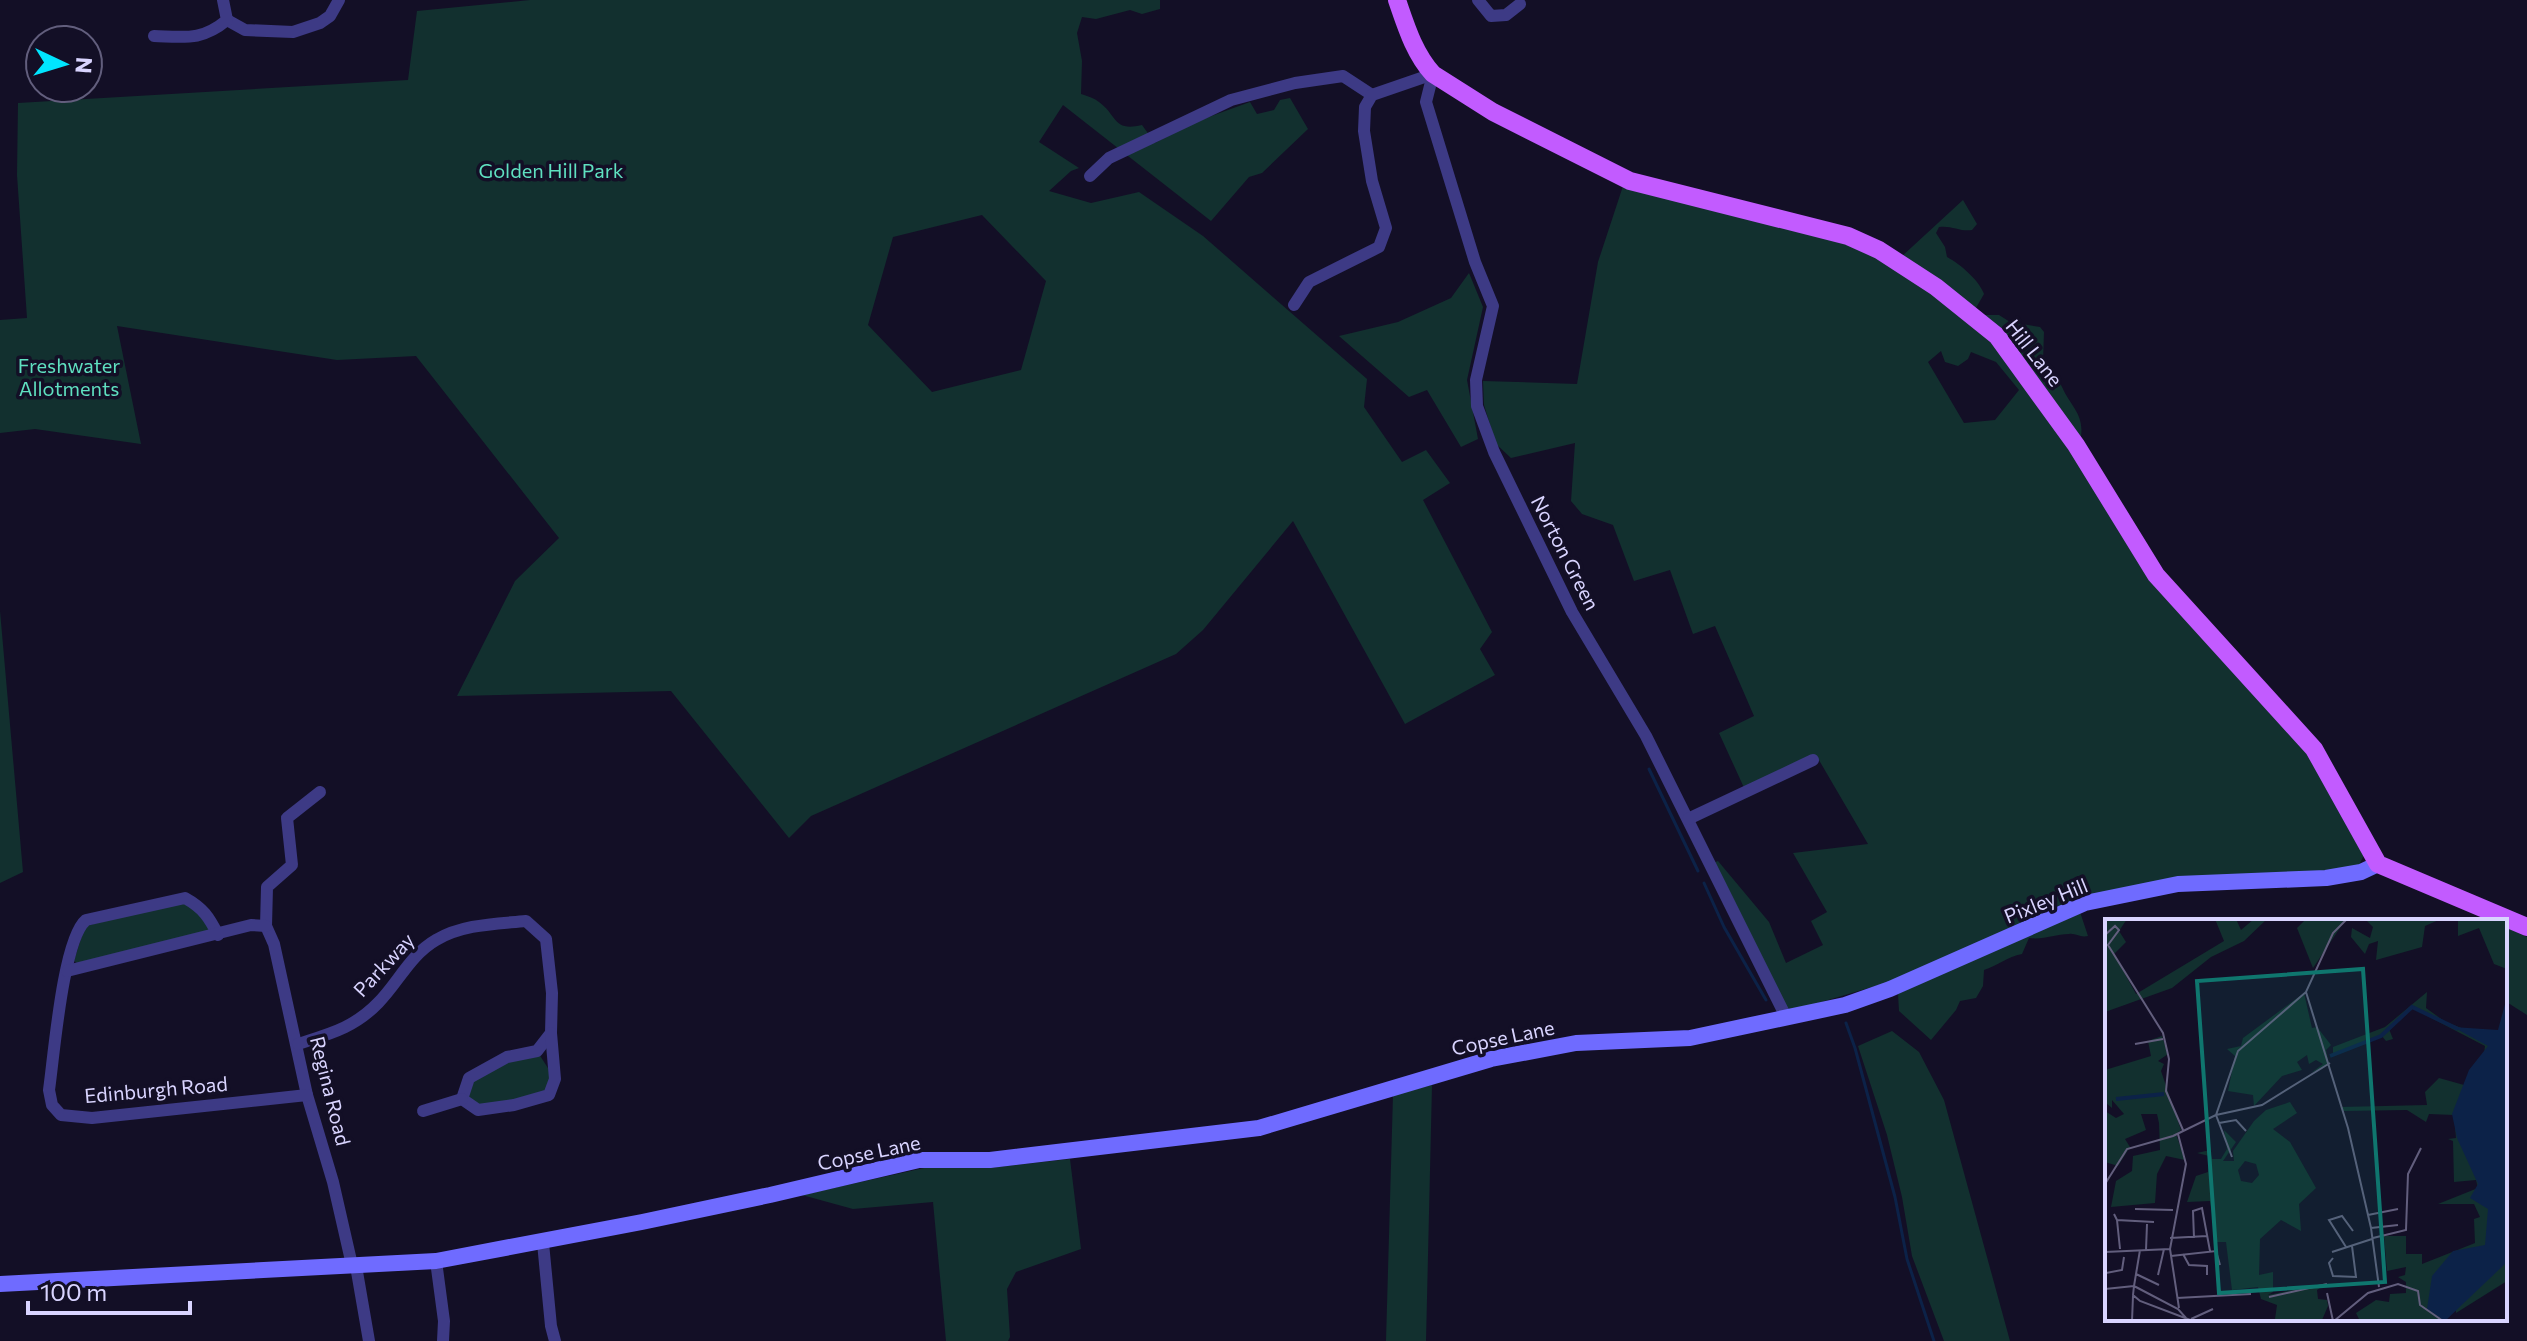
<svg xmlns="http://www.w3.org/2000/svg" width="2527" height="1341" font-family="Commissioner,sans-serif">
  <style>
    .green { fill: #12302f; fill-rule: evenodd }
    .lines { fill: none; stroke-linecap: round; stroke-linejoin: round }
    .stream { stroke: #0c2248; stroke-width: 3 }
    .street { stroke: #3d3a85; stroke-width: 12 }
    .secondary { stroke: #6f6bff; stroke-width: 16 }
    .primary { stroke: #c25bff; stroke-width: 18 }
    .labels { text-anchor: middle; stroke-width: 7; stroke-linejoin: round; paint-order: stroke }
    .park-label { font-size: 20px; fill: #5fe0c0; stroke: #130f26 }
    .street-label { font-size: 20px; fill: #d9d4ff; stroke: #130f26 }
    .inset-river { fill: none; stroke: #0c2248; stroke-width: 4 }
    .inset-road { fill: none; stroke: #625e7d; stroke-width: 2 }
    .view { fill: #0f766e; fill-opacity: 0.15; stroke: #0f766e; stroke-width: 4 }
    .inset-edge { fill: none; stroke: #d9d4ff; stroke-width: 4 }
  </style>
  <rect width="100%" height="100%" fill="#130f26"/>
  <g class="green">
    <path d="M530 0H1160V9L1142 14 1130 10 1096 19 1082 17 1077 33 1082 61 1081 94C1087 96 1094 98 1099 102 1118 116 1113 132 1142 125L1155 143 1195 122 1250 102 1257 114 1274 110 1280 100 1290 98 1308 129 1262 173 1249 177 1211 221 1063 105 1039 142 1079 168 1071 171 1049 191 1091 203 1139 192 1203 236 1367 379 1364 407 1402 462 1426 450 1450 483 1423 500 1492 632 1480 649 1495 675 1405 724 1293 521 1203 630 1176 654 811 816 789 838 671 691 457 696 515 581 559 538 416 356 337 360 117 326 141 444 35 429 0 433V320L27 318 17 175 18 103 408 80 417 11ZM982 215 1046 281 1021 370 932 392 868 325 893 237Z"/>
    <path d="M1623 186 1845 244 1876 256 1982 315H1999L2010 322 2040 327 2044 332 2043 361C2053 370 2056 375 2062 387 2072 409 2086 415 2080 442L2149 573 2311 755 2365 853 2358 867 2076 900 2088 936C2080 938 2076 933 2069 934 2055 934 2044 940 2029 938L2022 954C2007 957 1999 965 1984 970L1983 986 1976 998 1960 1001 1956 1010 1931 1040 1899 1011 1898 994 1923 982H1889L1784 1013 1710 864 1718 861 1769 922 1786 963 1823 945 1811 921 1827 912 1793 853 1868 844 1816 755 1746 792 1719 733 1754 716 1715 626 1693 634 1670 570 1634 581 1613 525 1582 514 1571 501 1575 443 1511 458 1496 444 1484 405 1483 381 1577 384 1598 262ZM1941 351 1945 362 1958 366 1968 359 1971 352 1996 362 2019 390 1995 420 1964 423 1928 362Z"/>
    <path d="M1963 200 1977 224 1972 230C1961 232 1951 225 1939 227L1936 233 1945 247 1947 257C1960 264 1979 280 1984 294L1973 313 1900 258Z"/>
    <polygon points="1469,273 1483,307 1467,380 1478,439 1461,447 1427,390 1409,397 1339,336 1398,322 1451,298"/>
    <polygon points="0,611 23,872 0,883"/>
    <polygon points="186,902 192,904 209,929 206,933 77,963 74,961 85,926"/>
    <polygon points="2505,927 2527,937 2527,1015 2505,1001"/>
    <polygon points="1892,1031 1919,1052 1944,1100 2010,1341 1944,1341 1912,1256 1902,1197 1887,1135 1858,1046"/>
    <polygon points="537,1051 555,1079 549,1095 478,1110 462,1099 469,1078"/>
    <polygon points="1432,1085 1426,1341 1386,1341 1393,1095"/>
    <polygon points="1070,1159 1081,1249 1016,1272 1007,1289 1010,1337 1008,1341 946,1341 933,1202 853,1209 802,1195 924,1168 990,1168"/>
  </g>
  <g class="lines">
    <g class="stream">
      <polyline points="1649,769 1698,871"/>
      <polyline points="1704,883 1724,927 1766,1000"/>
      <polyline points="1846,1023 1855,1048 1895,1197 1907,1259 1934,1341"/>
    </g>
    <g class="street">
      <polyline points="1478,0 1491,16 1506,15 1520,4"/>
      <polyline points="227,20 245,30 293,32 320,23 330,16 339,0"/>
      <path d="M154 36C185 37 202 41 227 20L223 0"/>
      <polyline points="1433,74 1426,102 1475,262 1493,306 1476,380 1477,406 1494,452 1572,612 1646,736 1787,1019"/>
      <polyline points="1090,176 1109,158 1231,100 1295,83 1343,76 1372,95"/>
      <polyline points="1294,305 1309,282 1379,247 1386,228 1372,181 1364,131 1365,107 1372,95 1433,74"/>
      <polyline points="1688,819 1813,760"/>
      <polyline points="266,926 274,944 307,1095 333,1182 352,1265"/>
      <polyline points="266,926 267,887 292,865 287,818 320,792"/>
      <path d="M218 935C209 917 203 908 185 898L86 920C63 939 54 1055 49 1090L52 1105 61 1115 92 1118 307 1095"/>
      <polyline points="67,971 251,925 266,926"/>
      <path d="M298 1044C329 1034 354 1028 378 1003 398 983 410 955 436 940 463 924 496 924 526 921L546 939 552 993 551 1033 537 1051 507 1057 469 1078 462 1099"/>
      <polyline points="462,1099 478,1110 514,1105 549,1095 555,1079 551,1033"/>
      <polyline points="423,1111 462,1099"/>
      <polyline points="543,1243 551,1326 555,1341"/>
      <polyline points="436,1261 444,1321 443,1341"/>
      <polyline points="356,1266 369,1341"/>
    </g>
    <polyline class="secondary" points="0,1284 436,1261 642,1222 770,1195 919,1160 990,1160 1259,1128 1491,1059 1576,1043 1690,1038 1845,1005 1890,989 2085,903 2178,884 2326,878 2361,872 2378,864"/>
    <path class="primary" d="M1397 0C1406 26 1414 53 1433 74L1493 112 1630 181 1848 236 1879 250 1936 287 1997 336 2076 445 2156 575 2314 749 2378 864 2527 927"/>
  </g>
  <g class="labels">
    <g class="park-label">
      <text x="551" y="178">Golden Hill Park</text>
      <text x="69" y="373">Freshwater<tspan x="69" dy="23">Allotments</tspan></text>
    </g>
    <g class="street-label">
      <text transform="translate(2034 353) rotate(52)" y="7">Hill Lane</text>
      <text transform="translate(1565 553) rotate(63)" y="7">Norton Green</text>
      <text transform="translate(2046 901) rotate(-22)" y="7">Pixley Hill</text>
      <text transform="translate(384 965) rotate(-47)" y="7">Parkway</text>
      <text transform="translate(1503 1038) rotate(-12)" y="7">Copse Lane</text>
      <text transform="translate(156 1090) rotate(-5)" y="7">Edinburgh Road</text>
      <text transform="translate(330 1091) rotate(76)" y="7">Regina Road</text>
      <text transform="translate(869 1153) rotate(-12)" y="7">Copse Lane</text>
    </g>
  </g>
  <g transform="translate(2105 919)">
    <rect width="402" height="402" fill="#130f26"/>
    <path d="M0 0H22L14 12 21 23 9 35 31 75 119 22 110 0H131L136 11 149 0H162L139 22 106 38 67 69 0 93ZM201 0H241L208 49 192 9ZM260 0H336L320 7 317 28 271 41 273 22 264 25 260 35 246 18 247 9 265 19 268 8ZM353 0H402V50L389 45 374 9 353 17ZM322 73 321 89 339 102 393 124 379 135 380 127 307 89 284 110 288 120 281 122 276 116 228 135V128L280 108ZM199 74 207 109 212 108 226 126 221 131 224 145 206 154 218 145 211 141 204 145 202 136 192 143 197 151 177 157 149 187 148 176 123 172 130 137 122 130 136 127 138 119ZM57 117 63 135 53 142 59 145 56 152 76 211 71 215 80 241 61 237 52 255 50 284 6 288 11 262 27 252 28 237 55 231 54 204 52 195H36L41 211 20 220 25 228 13 247 0 243V192L11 199 19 195 7 181V189L1 184 0 151 46 137 43 122ZM334 159 359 166 399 295 337 402H255L251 394 271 381 284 383 285 375 301 374V363L293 358 300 356 301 348 282 352 279 317H301V335H317V345L370 324 369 300 375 298 369 285H333L373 269 371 261 349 263 348 222 343 220 351 219 349 196 324 195 321 203 302 191 238 192 236 188 322 186 320 173ZM185 183 192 194 168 210 185 223 211 269 194 285 196 312 176 301 155 320 154 356 168 353V373L163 376 222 364 212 371 213 380 222 381 223 387 217 401 170 400 172 386 156 380 153 368 127 371 121 323H112L105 282 82 283 91 257 103 253 104 237 92 234 105 231 107 240H116L122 230 119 211 131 223 118 242H129L128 232 149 202 161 191ZM140 242 151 245 154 256 147 264 136 262 133 251ZM402 336V362L351 394V389Z" fill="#12302f" fill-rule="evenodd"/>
    <path d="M402 78V343L340 402 322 390 327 357 348 332 380 326 383 290 365 279 373 265 352 219 347 195 364 151 383 127 348 108 393 111Z" fill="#0c2248"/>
    <path class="inset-river" d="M225 137 276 117 307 88 353 110M11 180 59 175"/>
    <path class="inset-road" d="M0 16 10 7 14 11 3 26 58 114 64 140 61 172 78 211M201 73 243 209 266 309 274 368M30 125 58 120M114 204 131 201 141 212M73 215 81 245 65 330 74 389M127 238 111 196 157 186 225 144M0 265 22 230 68 217 111 196 133 132 201 73 228 14 242 0M30 290 68 291M9 295 12 301 49 303M263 296 293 290M12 301 15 330M266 309 293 306M65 319 102 317M89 319 88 292 97 289 105 332M268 319 301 311 303 255 316 229M241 328 224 301 237 297 248 312M41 331 42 305M0 333 65 330M227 333 267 320M78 335 84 346 102 347V356M66 337 111 332 115 346M228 339 224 344 228 357 251 358 247 327M1 354 17 351 19 338M31 355 54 366M53 356 59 330M29 367 35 331M29 367 28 376 35 382 88 402M29 367 73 390 81 399M0 370 29 367M222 374 228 402M164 378 222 365M72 379 146 375M86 400 108 390M27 402 28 377M229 402 263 374 293 365 313 372 315 386 338 402"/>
    <path class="view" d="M258 50 280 363 114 374 92 62Z"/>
    <rect width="402" height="402" class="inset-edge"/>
  </g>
  <g transform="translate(64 64) rotate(94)"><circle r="38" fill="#130f26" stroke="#625e7d" stroke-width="2"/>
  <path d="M0-6L14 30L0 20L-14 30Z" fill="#00e5ff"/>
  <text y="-12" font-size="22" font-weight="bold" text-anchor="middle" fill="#d9d4ff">N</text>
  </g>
  <path d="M28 1301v12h162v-12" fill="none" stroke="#d9d4ff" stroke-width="4"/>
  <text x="40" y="1301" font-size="24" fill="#d9d4ff" stroke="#130f26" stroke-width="6" paint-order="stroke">100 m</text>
</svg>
